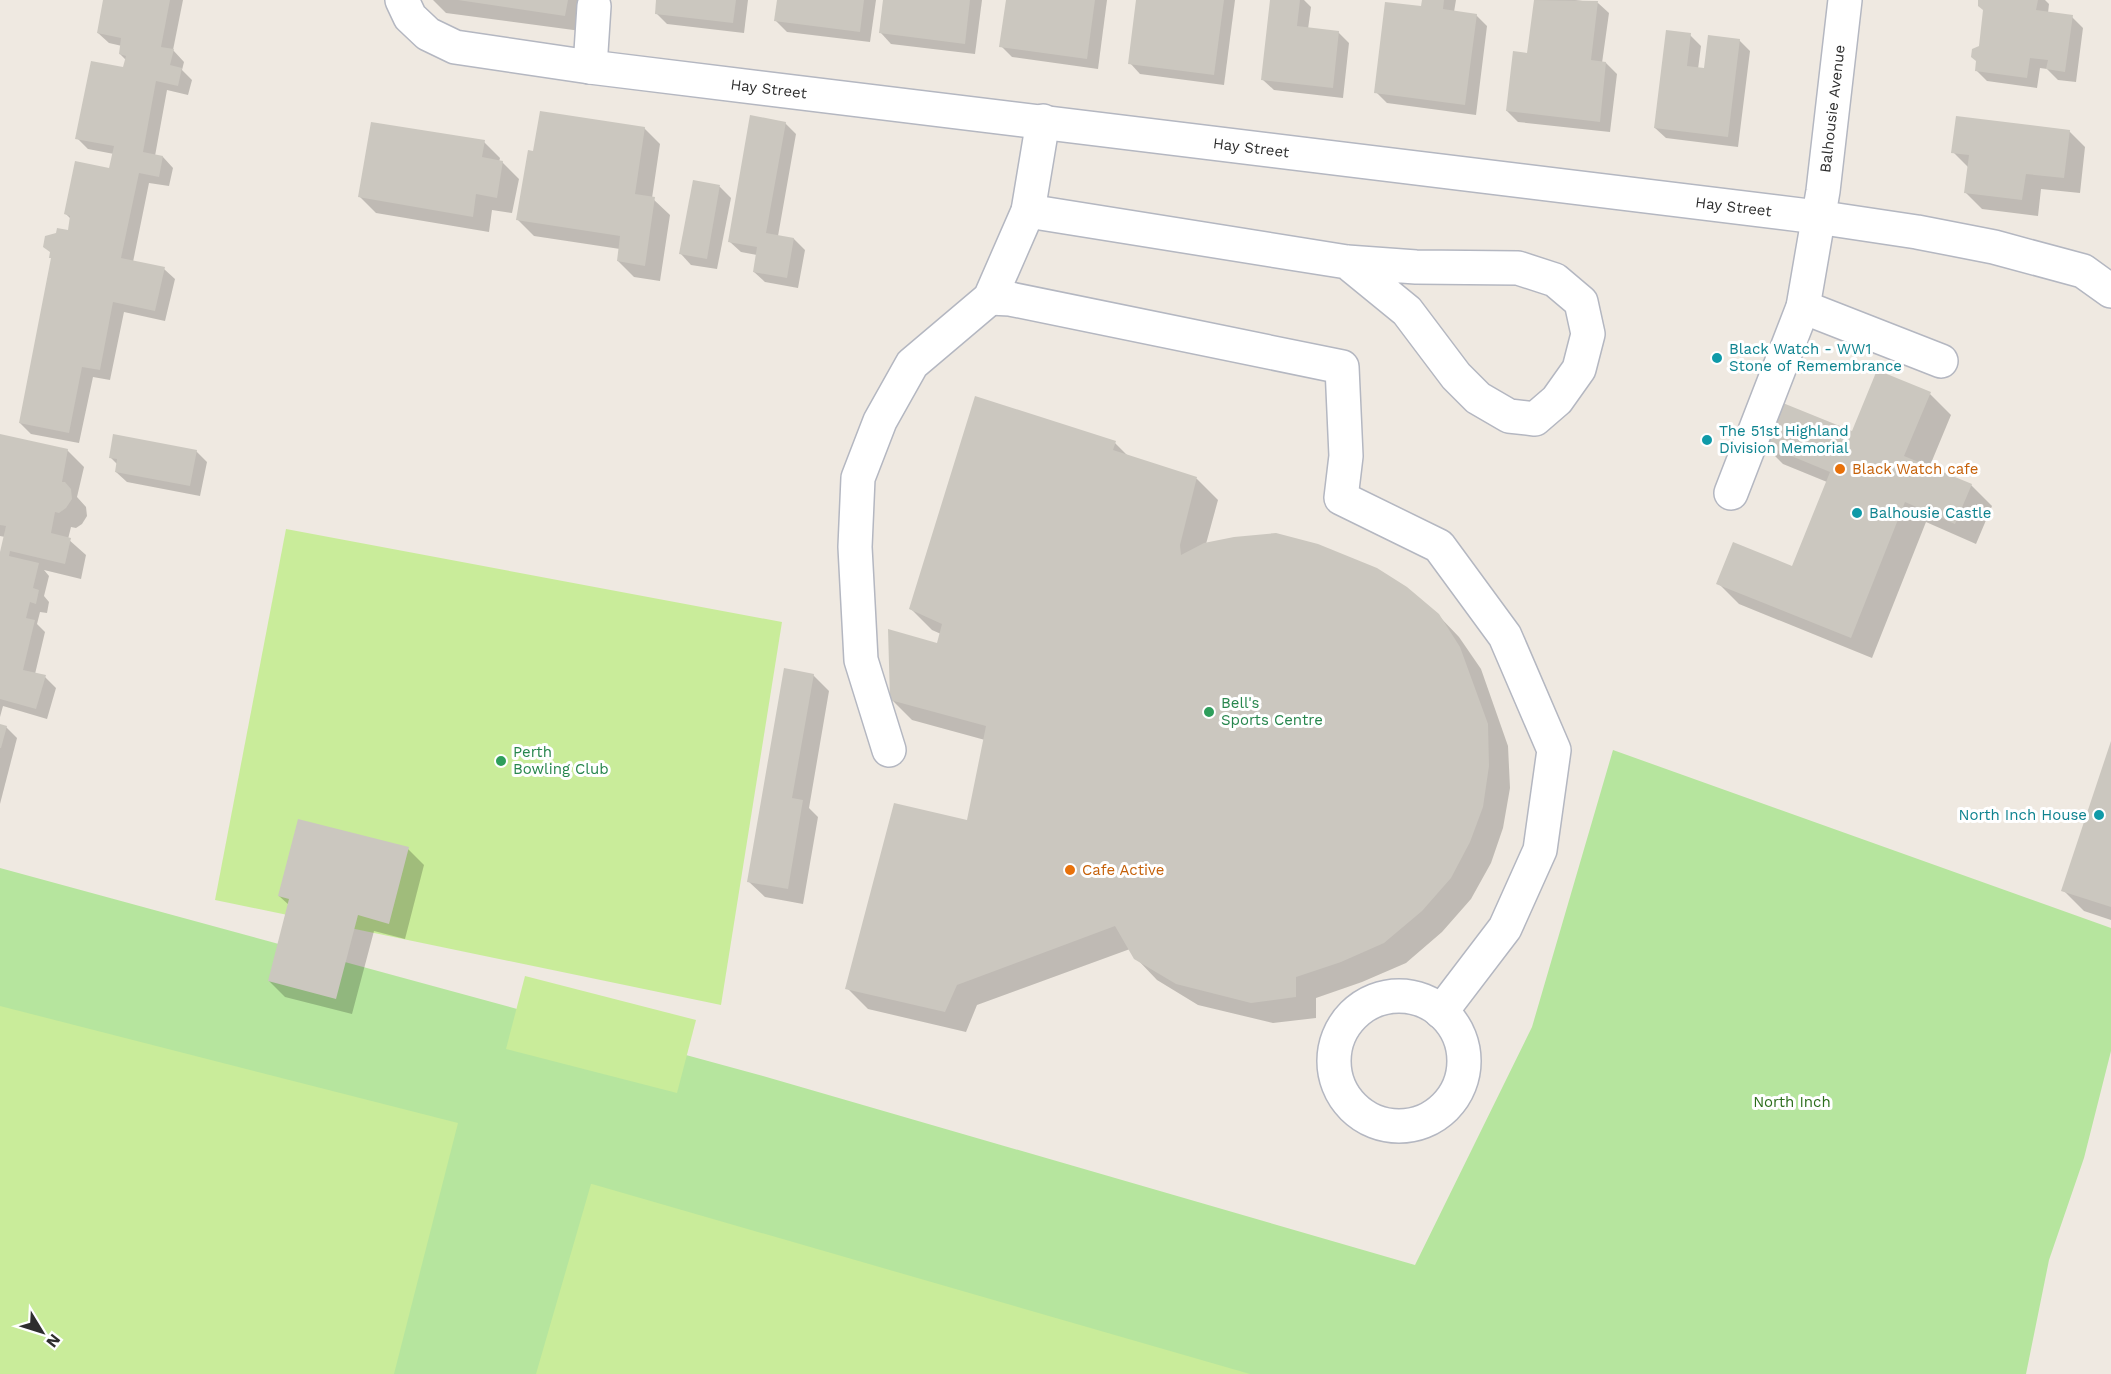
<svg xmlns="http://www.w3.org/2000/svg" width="2111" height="1374" font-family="'Work Sans',sans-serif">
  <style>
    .green { fill: #b6e59e }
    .pitch { fill: #c9ec9a }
    .shadow { fill: #0003 }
    .building { fill: #cbc7bf }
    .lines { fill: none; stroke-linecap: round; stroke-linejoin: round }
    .minor-casing { stroke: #b4b7c1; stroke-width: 36 }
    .minor { stroke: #fff; stroke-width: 33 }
    .culture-dot { fill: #0f9aa8; stroke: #fff; stroke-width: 2 }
    .food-dot { fill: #e8710a; stroke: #fff; stroke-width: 2 }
    .leisure-dot { fill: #2e9e5b; stroke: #fff; stroke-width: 2 }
    .labels { text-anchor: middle; stroke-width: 6; stroke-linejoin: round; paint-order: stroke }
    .street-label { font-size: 15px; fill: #2e2e2e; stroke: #fff }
    .culture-label { font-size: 15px; fill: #0d838f; stroke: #fff; text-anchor: start }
    .food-label { font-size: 15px; fill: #c56008; stroke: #fff; text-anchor: start }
    .leisure-label { font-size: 15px; fill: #27864d; stroke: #fff; text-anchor: start }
    .park-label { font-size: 15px; fill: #2c6e1b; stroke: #fff }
  </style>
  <rect width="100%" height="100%" fill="#efe9e1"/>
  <polygon class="green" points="1613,750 2111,928 2111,1051 2084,1158 2049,1260 2026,1374 0,1374 0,868 763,1076 1415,1265 1532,1027"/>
  <g class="pitch">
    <polygon points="286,529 782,622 721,1005 215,900"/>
    <polygon points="525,976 696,1020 677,1093 506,1049"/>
    <polygon points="0,1006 458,1123 394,1374 0,1374"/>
    <polygon points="591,1184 592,1184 1250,1374 536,1374"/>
  </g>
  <g class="shadow">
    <polygon points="104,0 183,0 173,50 184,62 182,70 192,80 188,95 167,90 155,156 163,157 173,168 169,186 149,183 133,262 164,269 175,279 165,321 124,312 110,380 93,377 79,443 31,434 20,423 69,232 71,219 66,214 111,170 114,154 88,149 77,138 124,69 126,60 120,54 122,46 109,43 98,33"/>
    <polygon points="433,0 585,0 581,31 446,13"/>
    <polygon points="658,0 748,0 744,33 667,24 656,13"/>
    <polygon points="779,0 876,0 870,42 787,32 776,21"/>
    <polygon points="885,0 982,0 975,54 891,44 881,33"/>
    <polygon points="1007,0 1107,0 1098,69 1012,57 1001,46"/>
    <polygon points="1138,0 1235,0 1224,85 1140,74 1130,63"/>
    <polygon points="1272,0 1304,0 1311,7 1308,29 1338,32 1349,43 1343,98 1274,90 1263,80"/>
    <polygon points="1423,0 1456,0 1454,12 1476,15 1487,26 1476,115 1387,103 1376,92 1422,8"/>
    <polygon points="1535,0 1575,0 1598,3 1609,13 1602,63 1606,63 1617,74 1610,132 1518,122 1507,111 1529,55"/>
    <polygon points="1980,0 2045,0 2049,4 2048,13 2072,17 2083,28 2076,82 2058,80 2047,69 2040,68 2037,88 1987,81 1976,70 1985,11"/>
    <polygon points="1690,35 1701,46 1698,69 1705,70 1739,40 1750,51 1738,147 1666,138 1655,128"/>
    <polygon points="785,123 796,134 778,236 794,239 805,250 798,288 765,282 754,272 757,255 741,252 730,242"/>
    <polygon points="644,128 660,144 652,198 670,215 660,281 634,277 618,261 620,249 534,236 518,220"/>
    <polygon points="2069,131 2085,147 2080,193 2041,189 2038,216 1982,209 1966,193 1969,168 1953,152"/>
    <polygon points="484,142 500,158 499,162 502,162 519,179 512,213 492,210 489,232 376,213 360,197"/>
    <polygon points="694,182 720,187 731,198 717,269 691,265 681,254"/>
    <polygon points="1930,394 1951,415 1929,468 1971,485 1992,506 1976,544 1926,522 1872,658 1739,604 1718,583 1793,568 1827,482 1783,464 1762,443 1853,433"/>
    <polygon points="0,440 67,450 84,467 77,497 86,507 87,516 82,524 76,528 71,527 68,539 86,555 81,579 44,570 49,576 44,596 49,602 47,613 40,612 37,624 45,632 35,674 45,677 56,688 47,719 3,706 0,717 0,555 5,537 0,536"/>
    <polygon points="1115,443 1129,457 1197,479 1218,500 1206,544 1438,615 1459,637 1481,669 1508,746 1510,788 1503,828 1491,863 1471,899 1442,932 1406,963 1362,982 1316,998 1316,1018 1273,1023 1198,1005 1157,980 1136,958 1130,949 977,1005 966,1032 868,1009 847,988 968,822 985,740 912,720 891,699 938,645 941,634 932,630 911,609"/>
    <polygon points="196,451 207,462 200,496 127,482 116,472 118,465 110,457"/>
    <polygon points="813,675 829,691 809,808 818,817 803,904 765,897 748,881"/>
    <polygon points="0,725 6,727 17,738 0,804"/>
    <polygon points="2111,745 2111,920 2084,911 2063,890"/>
    <polygon points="408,849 424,865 405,939 374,931 352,1014 285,997 269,981 289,905 279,896"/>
  </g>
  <g class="building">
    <polygon points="103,0 170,0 161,47 174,49 170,65 182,68 178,86 156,81 143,152 163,156 159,177 139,173 121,258 165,267 155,311 113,302 100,370 82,367 69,433 19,423 51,258 49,258 50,252 43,247 45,236 56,233 57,228 68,230 70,216 64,214 75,161 109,168 114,146 75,139 91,61 123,67 126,56 119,54 121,38 97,33"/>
    <polygon points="458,0 568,0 565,16"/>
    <polygon points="656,0 736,0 733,23 655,14"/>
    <polygon points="777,0 864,0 860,32 774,21"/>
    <polygon points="883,0 970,0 965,44 879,33"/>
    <polygon points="1006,0 1095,0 1087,59 999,47"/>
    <polygon points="1136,0 1224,0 1214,75 1128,64"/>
    <polygon points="1270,0 1300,0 1297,26 1339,31 1333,88 1261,80"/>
    <polygon points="1422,0 1444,0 1443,9 1477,14 1465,105 1374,93 1385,2 1421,6"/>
    <polygon points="1534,0 1598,1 1591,60 1606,62 1600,122 1506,111 1513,51 1527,53"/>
    <polygon points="1978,0 2038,0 2036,10 2073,15 2065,72 2046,69 2048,60 2030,58 2027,78 1975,71 1976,61 1971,57 1972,49 1979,46 1983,10 1978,6"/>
    <polygon points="1666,30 1691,33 1687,66 1704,68 1708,35 1740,39 1728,137 1654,128"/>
    <polygon points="540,111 645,127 635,194 655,197 645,266 617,261 620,236 516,220 528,150 533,151"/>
    <polygon points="750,115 786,122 766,233 794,238 787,278 753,272 757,247 728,242"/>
    <polygon points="1956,116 2070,130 2064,178 2026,174 2022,200 1964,193 1969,155 1951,153"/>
    <polygon points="371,122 485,140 482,157 503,161 497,198 476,194 473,217 358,197"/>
    <polygon points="693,180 720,185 707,259 679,254"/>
    <polygon points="1877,370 1931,392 1904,456 1972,484 1955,524 1905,502 1851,638 1716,584 1733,542 1792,566 1830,472 1760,443 1778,401 1852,431"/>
    <polygon points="975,396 1116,441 1113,450 1197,477 1180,545 1181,555 1204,543 1234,537 1276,533 1318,544 1377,568 1407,587 1439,614 1460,647 1488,724 1489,766 1483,807 1470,842 1451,878 1422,911 1384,943 1341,962 1296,977 1296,997 1251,1003 1176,984 1134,959 1115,926 957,985 945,1012 845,989 894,803 967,820 986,726 890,700 888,629 937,643 942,624 909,609"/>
    <polygon points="0,434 68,449 62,482 65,482 71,489 72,499 66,508 59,513 55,512 51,533 71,538 65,564 10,551 9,556 39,563 33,588 39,590 36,604 30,602 26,618 35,620 23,670 46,675 36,709 0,699 0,552 6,526 0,525"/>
    <polygon points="113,434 197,450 190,486 115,472 117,459 109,458"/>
    <polygon points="784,668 814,674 792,798 803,800 788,889 747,882"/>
    <polygon points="0,724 7,726 1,748 0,748"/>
    <polygon points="2111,741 2111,907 2061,891"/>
    <polygon points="298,819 409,847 389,924 358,915 336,999 268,981 289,899 278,896"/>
  </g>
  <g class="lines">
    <defs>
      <g id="minor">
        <path id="s1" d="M402 0 410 17 428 34 455 47 590 67 1817 217 1917 232 1994 247 2083 271 2111 291"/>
        <polyline points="590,67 594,6"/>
        <polyline points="1028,211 1347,262 1416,267 1518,268 1555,280 1581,302 1588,334 1579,369 1557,400 1535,419 1509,416 1478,398 1456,376 1407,311 1347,262"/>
        <polyline points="990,298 1010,299 1342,367 1346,456 1341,498 1439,546 1505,636 1554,750 1540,850 1505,928 1441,1012"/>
        <polyline points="1803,307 1941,361"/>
        <path id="s2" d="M1731 493 1803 307 1823 191 1845 0"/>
        <polyline points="889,750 861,660 855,547 858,478 880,421 912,364 990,298 1028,211 1043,121"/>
        <circle cx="1399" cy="1061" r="65"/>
      </g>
    </defs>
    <use href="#minor" class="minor-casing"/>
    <use href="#minor" class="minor"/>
  </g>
  <g class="culture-dot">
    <circle cx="1717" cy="358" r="6"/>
    <circle cx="1707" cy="440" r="6"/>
    <circle cx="1857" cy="513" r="6"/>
    <circle cx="2099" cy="815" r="6"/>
  </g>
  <g class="food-dot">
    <circle cx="1840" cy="469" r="6"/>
    <circle cx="1070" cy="870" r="6"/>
  </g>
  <g class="leisure-dot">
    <circle cx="1209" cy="712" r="6"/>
    <circle cx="501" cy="761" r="6"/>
  </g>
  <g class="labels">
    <g class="street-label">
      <text dy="5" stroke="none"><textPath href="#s1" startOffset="390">Hay Street</textPath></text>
      <text dy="5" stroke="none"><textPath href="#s2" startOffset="400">Balhousie Avenue</textPath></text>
      <text dy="5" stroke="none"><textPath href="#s1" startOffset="876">Hay Street</textPath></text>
      <text dy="5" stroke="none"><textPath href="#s1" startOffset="1362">Hay Street</textPath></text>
    </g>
    <g class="culture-label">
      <text x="1729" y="354">Black Watch - WW1<tspan x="1729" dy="17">Stone of Remembrance</tspan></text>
      <text x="1719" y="436">The 51st Highland<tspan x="1719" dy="17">Division Memorial</tspan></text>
      <text x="1869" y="518">Balhousie Castle</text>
      <text x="2087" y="820" text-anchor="end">North Inch House</text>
    </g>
    <g class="food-label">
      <text x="1852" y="474">Black Watch cafe</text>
      <text x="1082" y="875">Cafe Active</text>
    </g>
    <g class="leisure-label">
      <text x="1221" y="708">Bell's<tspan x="1221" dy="17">Sports Centre</tspan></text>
      <text x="513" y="757">Perth<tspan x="513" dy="17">Bowling Club</tspan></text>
    </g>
    <g class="park-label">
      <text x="1792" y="1107">North Inch</text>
    </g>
  </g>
  <g transform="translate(42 1332) rotate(128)" stroke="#ffffff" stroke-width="4.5" paint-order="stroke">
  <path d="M0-4.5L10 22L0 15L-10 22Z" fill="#2e2e2e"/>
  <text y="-9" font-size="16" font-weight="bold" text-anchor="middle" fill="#2e2e2e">N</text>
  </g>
</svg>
